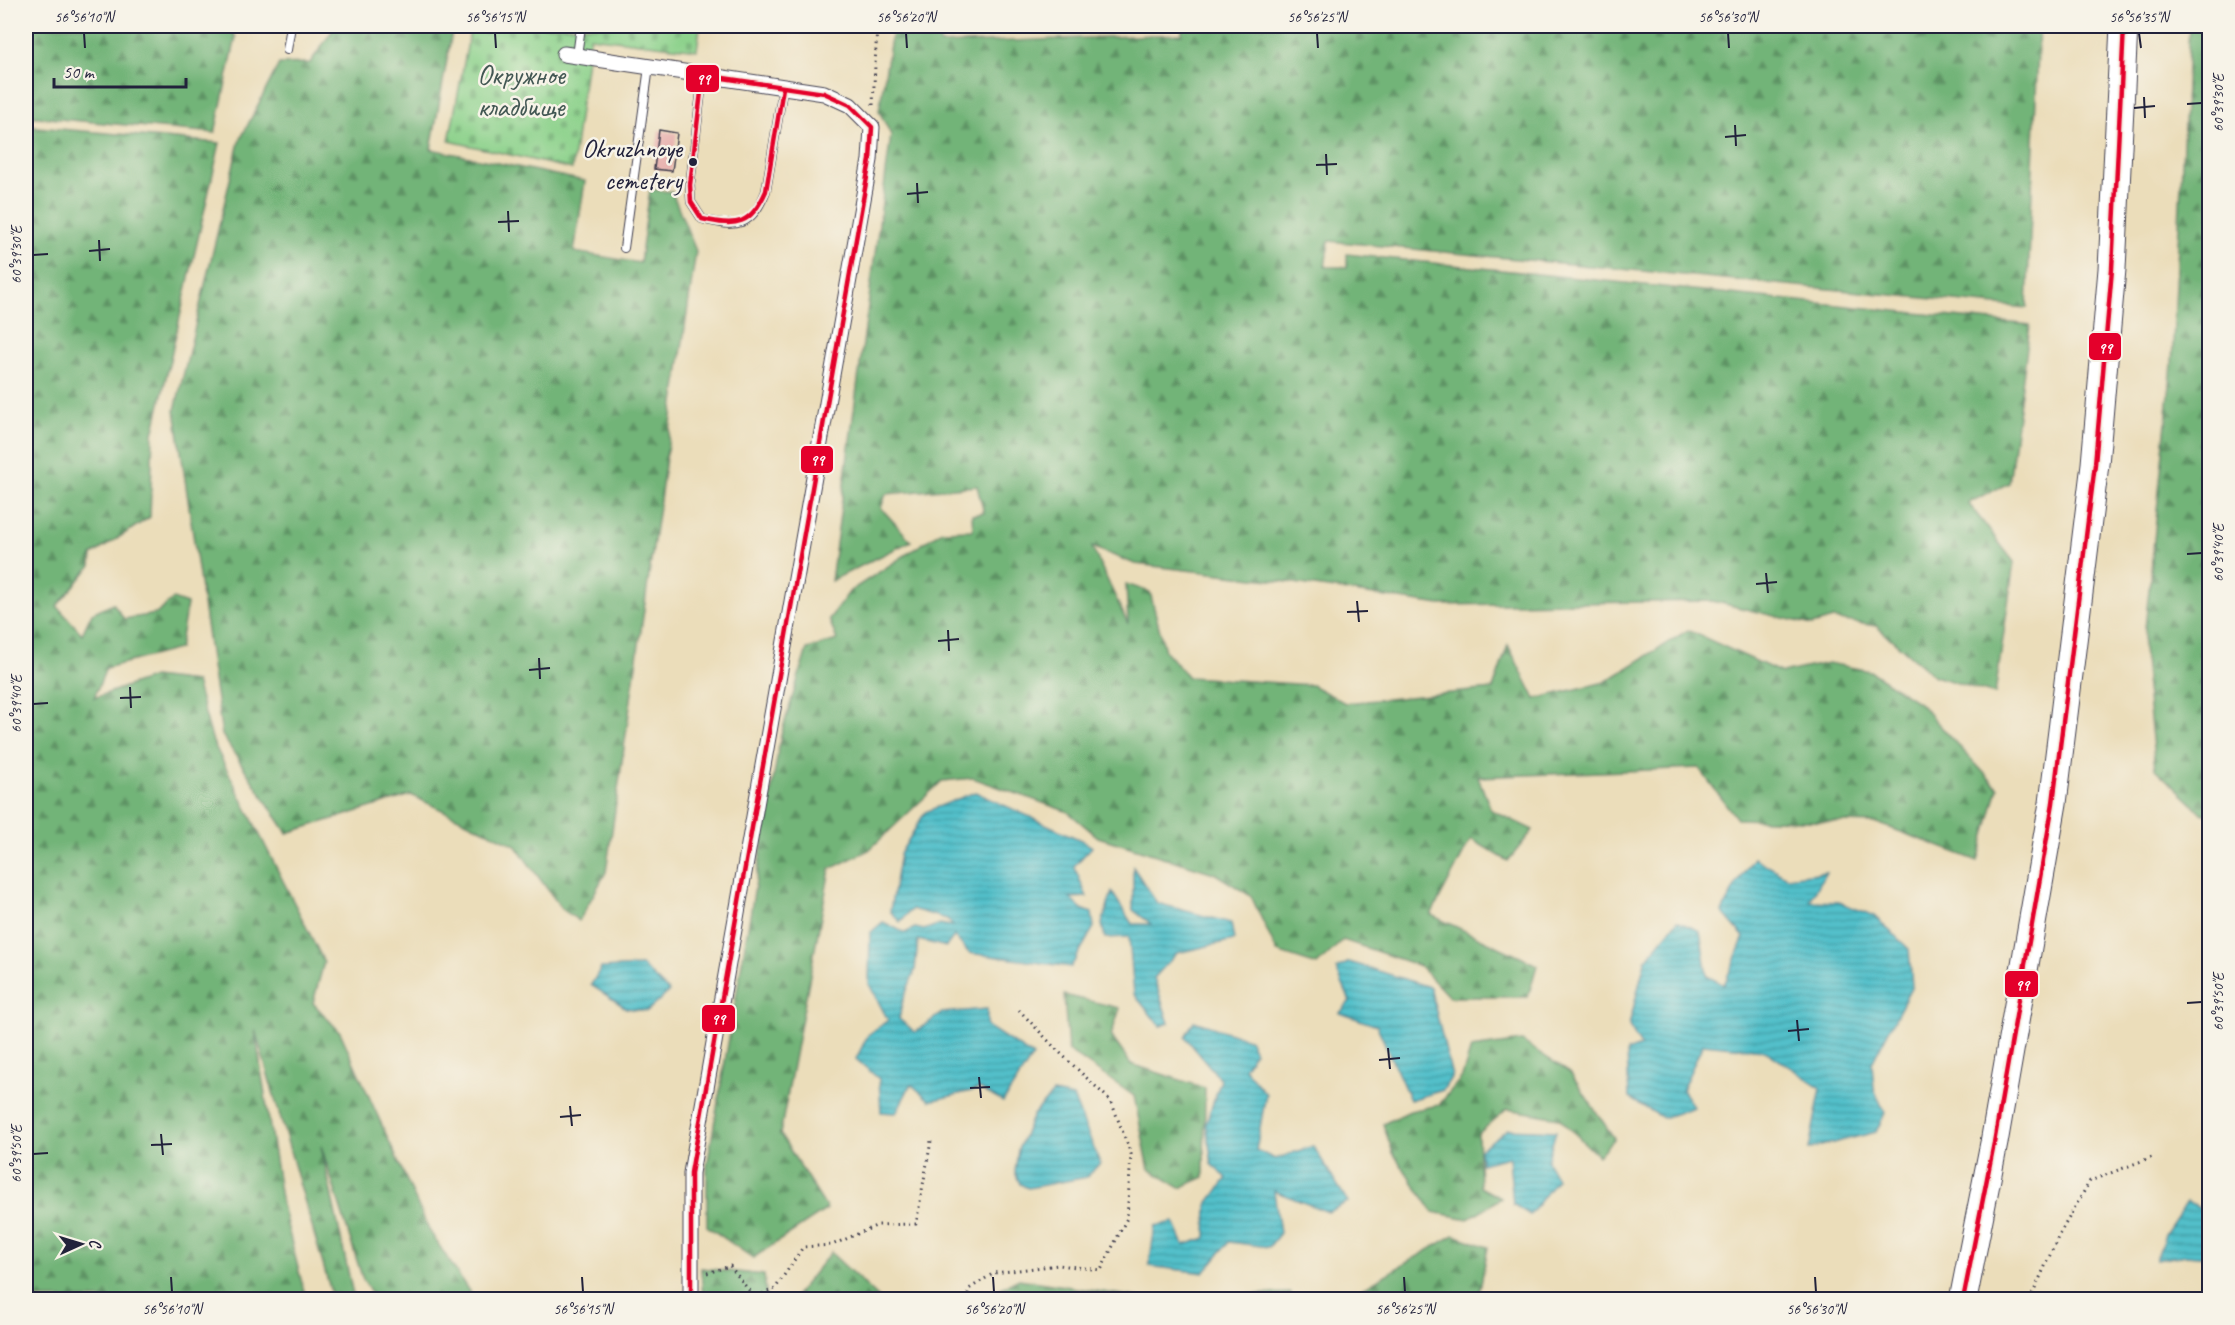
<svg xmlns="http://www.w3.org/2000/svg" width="2235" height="1325" font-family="Caveat,sans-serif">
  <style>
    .forest { fill: url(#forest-firs); stroke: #4a6b5a; stroke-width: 1.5 }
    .cemetery { fill: url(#cemetery-stones); stroke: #587a64; stroke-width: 1.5 }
    .water { fill: url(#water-rules); stroke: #3a7182; stroke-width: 1.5 }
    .building { fill: #e6aba9 }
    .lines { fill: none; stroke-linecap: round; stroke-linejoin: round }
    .lane-casing { stroke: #403e4e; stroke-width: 10 }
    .street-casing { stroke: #403e4e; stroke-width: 17 }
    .highway-casing { stroke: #403e4e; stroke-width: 29 }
    .path { stroke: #403e4e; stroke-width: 3; stroke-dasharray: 1.5 4.5; stroke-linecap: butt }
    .lane { stroke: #fff; stroke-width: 8 }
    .street { stroke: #fff; stroke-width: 15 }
    .highway { stroke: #fff; stroke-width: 27 }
    .bus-1-casing { stroke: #f7f3e8; stroke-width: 9 }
    .bus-1 { stroke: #e4002b; stroke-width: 4.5 }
    .ticks { fill: none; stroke: #22223b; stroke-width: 2 }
    .bus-dot { fill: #22223b; stroke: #f7f3e8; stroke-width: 2 }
    .labels { text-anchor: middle; stroke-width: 5; stroke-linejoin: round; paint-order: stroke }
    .bus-label { font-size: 26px; fill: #22223b; stroke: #f7f3e8; text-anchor: end }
    .park-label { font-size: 28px; fill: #425753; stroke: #f7f3e8 }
    .line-badge { stroke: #f7f3e8; stroke-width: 2 }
    .badge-label { font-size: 16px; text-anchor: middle; font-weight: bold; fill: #fff }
    .neatline { fill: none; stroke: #22223b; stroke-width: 2 }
    .ticks-label { font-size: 15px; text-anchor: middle; fill: #22223b }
  </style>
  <defs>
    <pattern id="forest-firs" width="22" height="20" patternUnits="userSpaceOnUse" patternTransform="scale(1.5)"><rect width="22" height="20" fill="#72b478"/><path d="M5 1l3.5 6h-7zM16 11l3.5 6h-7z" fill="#5d9264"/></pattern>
    <pattern id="cemetery-stones" width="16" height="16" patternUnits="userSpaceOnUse" patternTransform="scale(1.5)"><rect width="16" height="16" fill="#8dd28c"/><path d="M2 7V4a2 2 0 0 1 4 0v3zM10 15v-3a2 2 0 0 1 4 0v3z" fill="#79b47a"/></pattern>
    <pattern id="water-rules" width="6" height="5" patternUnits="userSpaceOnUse" patternTransform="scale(1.5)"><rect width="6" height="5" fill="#52c0ca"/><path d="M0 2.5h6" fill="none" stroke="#449ca5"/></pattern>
  </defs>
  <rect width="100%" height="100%" fill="#f7f3e8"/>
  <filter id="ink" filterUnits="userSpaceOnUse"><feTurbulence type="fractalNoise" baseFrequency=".0167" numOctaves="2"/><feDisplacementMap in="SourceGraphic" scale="12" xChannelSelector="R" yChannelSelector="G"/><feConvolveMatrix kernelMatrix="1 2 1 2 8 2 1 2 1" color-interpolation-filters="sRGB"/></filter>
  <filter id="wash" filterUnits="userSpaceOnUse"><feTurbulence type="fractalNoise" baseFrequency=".008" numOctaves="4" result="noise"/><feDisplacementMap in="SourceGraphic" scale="24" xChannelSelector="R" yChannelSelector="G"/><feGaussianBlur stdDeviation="1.35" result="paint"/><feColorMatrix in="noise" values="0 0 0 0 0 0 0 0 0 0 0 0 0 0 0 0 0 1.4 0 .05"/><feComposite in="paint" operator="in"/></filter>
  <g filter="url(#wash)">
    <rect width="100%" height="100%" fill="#ebddba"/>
    <g class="forest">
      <polygon points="26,26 227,26 236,37 215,133 26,116"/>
      <polygon points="338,26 453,26 431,149 585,181 574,252 640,263 650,189 672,192 696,251 606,872 579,921 562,909 515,845 411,795 287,833 222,735 175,410 239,142 279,64 310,63 335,27"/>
      <polygon points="893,26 938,26 940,44 1182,34 1182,26 2039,26 2027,308 1329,241 1325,267 1347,267 1347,254 2030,325 2009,483 1968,503 2014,562 1995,694 1934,676 1876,626 1833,619 1812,625 1712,601 1440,605 1288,582 1135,564 1092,547 1128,624 1126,584 1150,592 1165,651 1188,677 1312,685 1345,703 1493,689 1508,645 1535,699 1605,682 1688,630 1782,673 1828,663 1870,671 1919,703 1998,788 1978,861 1877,823 1737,819 1699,768 1478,777 1491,810 1533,830 1508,861 1471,839 1431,915 1537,965 1528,997 1449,997 1420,966 1343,940 1317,965 1277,952 1251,896 1214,873 1098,837 1068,812 973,778 942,781 869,850 830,869 780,1134 827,1209 753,1258 707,1226 707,1166 781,735 807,649 837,640 829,619 850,591 942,531 973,530 972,515 984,513 977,486 886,494 881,508 911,541 831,581 891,135 879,111"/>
      <polygon points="2189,26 2210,26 2209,815 2202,813 2155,769 2143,648 2172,364"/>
      <polygon points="26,126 220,143 153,434 150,517 92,555 91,566 57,606 82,634 92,613 113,603 124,619 156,614 173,599 187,604 179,649 106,668 94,698 153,677 196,682 213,742 324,962 313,1003 340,1032 429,1230 474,1299 375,1299 363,1280 321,1146 354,1299 333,1299 255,1030 282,1205 306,1299 26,1299"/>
      <polygon points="1064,995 1120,1008 1111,1036 1131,1064 1205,1088 1204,1177 1180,1188 1149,1169 1134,1096 1068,1050"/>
      <polygon points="1522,1041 1570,1073 1614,1138 1598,1156 1559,1118 1507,1109 1478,1134 1480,1187 1501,1198 1468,1219 1433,1212 1393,1153 1383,1124 1410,1111 1439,1105 1462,1077 1471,1048"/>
      <polygon points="1454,1235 1488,1247 1478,1299 1364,1299 1356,1292"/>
      <polygon points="831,1252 831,1253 880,1299 793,1299"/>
      <polygon points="701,1268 764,1275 767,1299 703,1299"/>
      <polygon points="1019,1279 1148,1299 1291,1293 1290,1300 997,1299 1001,1288"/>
    </g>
    <polygon class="cemetery" points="471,26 700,26 697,50 590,37 572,169 449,141"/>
    <g class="water">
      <polygon points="975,792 1083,841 1092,847 1074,866 1087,897 1070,898 1082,909 1092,913 1094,927 1071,967 969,953 954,936 946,947 918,940 915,970 903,1000 899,1019 915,1032 942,1013 987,1009 987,1026 1033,1056 1003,1102 980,1089 930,1101 911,1084 896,1113 881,1112 879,1079 856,1059 868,1035 888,1020 869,984 870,933 883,922 905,933 915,928 924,930 940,924 953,926 947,919 912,909 900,922 890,911 900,854 925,812"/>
      <polygon points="1754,858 1787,877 1826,872 1810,901 1839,902 1874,916 1909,949 1912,986 1872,1063 1874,1089 1885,1113 1876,1132 1809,1149 1821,1088 1764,1050 1703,1044 1682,1090 1694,1107 1663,1118 1629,1098 1627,1051 1641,1046 1629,1026 1645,961 1677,921 1700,931 1707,976 1724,985 1744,937 1722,912 1737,883"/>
      <polygon points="1133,867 1157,903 1231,923 1234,940 1177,953 1154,978 1169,1023 1160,1026 1134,994 1129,937 1105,938 1102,924 1112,892 1132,924 1151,924 1133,910"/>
      <polygon points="1349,962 1430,987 1452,1076 1443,1090 1410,1100 1377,1026 1340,1013 1350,1001 1336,969"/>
      <polygon points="642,966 669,992 647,1011 626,1008 591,985 601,968"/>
      <polygon points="1194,1021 1249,1039 1255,1052 1244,1068 1266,1094 1256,1150 1275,1159 1313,1146 1348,1202 1328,1212 1274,1191 1280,1233 1269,1247 1229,1242 1204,1273 1149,1266 1155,1226 1174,1222 1184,1245 1206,1238 1207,1205 1227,1178 1212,1165 1206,1123 1221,1080 1185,1037"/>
      <polygon points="1053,1093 1073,1097 1100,1163 1087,1177 1028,1188 1020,1184 1015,1172 1018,1150 1033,1115"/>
      <polygon points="1508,1129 1556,1131 1547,1161 1557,1179 1530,1215 1513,1204 1509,1157 1481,1164 1480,1149"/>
      <polygon points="2187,1202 2209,1213 2209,1257 2186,1255 2156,1260 2165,1235"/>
    </g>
    <g id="blocks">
      <polygon class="building" points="659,130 677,133 672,171 654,169"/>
    </g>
  </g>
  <g filter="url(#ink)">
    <use href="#blocks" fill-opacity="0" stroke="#403e4e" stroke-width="1.5"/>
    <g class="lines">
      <defs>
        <g id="lane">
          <polyline points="287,50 291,26"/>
          <polyline points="577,56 581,26"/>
          <path d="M703 75 690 185 691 202 702 219C737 228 752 227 766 191L783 88"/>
          <polyline points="624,248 649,67"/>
        </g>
        <polyline id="street" points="564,54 824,93 850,105 872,127 870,160 691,1173 691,1300"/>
        <polyline id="highway" points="1963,1300 1994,1143 2053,803 2095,464 2112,269 2124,26"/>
      </defs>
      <use href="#lane" class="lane-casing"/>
      <use href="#street" class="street-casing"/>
      <use href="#highway" class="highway-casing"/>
      <g class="path">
        <polyline points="873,105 877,26"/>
        <polyline points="707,1273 730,1266 754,1297 775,1289 803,1247 832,1245 878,1225 916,1224 931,1141"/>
        <polyline points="967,1300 969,1289 994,1273 1059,1265 1101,1270 1127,1218 1131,1154 1111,1101 1057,1050 1019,1010"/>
        <polyline points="2030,1300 2059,1235 2090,1181 2152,1157"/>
      </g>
      <use href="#lane" class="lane"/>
      <use href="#street" class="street"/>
      <use href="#highway" class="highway"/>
      <defs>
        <g id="bus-1">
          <path d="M691 1300V1173L870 160 872 127 850 105 824 93 703 75 690 185 691 202 702 219C737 227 751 225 766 191L783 88"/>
          <polyline points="1963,1300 1994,1143 2053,803 2095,464 2112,269 2124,26"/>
        </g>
      </defs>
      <use href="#bus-1" class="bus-1-casing"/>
      <use href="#bus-1" class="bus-1"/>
    </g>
  </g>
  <path class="ticks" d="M84 33 85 48M495 33 496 48M906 33 907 48M1317 33 1318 48M1728 33 1729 48M2139 33 2141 48M2144 97 2145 118M2187 104 2202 103M2134 108 2155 106M1735 125 1736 146M1725 137 1746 135M1326 154 1327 175M1316 165 1337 164M917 183 918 203M907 194 928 192M508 211 509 232M498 222 519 221M99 240 100 261M89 251 110 249M33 255 48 254M2187 554 2202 553M1766 573 1768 593M1756 584 1777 582M1357 601 1359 622M1347 612 1368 611M948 630 949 651M938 641 959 639M539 658 540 679M529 670 550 668M130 687 131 708M120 698 141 697M33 704 48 703M2187 1003 2202 1002M1797 1020 1799 1041M1788 1031 1809 1029M1388 1048 1390 1069M1379 1060 1400 1058M979 1077 981 1098M970 1088 990 1087M570 1106 572 1126M560 1117 581 1115M161 1134 163 1155M151 1145 172 1144M33 1154 48 1153M171 1277 172 1292M582 1277 583 1292M993 1277 994 1292M1404 1277 1405 1292M1815 1277 1816 1292"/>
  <circle class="bus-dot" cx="693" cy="162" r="5"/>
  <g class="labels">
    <g class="bus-label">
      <text x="682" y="157">Okruzhnoye<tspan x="682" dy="32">cemetery</tspan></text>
    </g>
    <g class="park-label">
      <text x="521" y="84">Окружное<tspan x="521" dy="32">кладбище</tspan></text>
    </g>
  </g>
  <g class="line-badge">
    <rect x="685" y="64" width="35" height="29" rx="6" fill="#e4002b"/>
    <rect x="2088" y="332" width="34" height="29" rx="6" fill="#e4002b"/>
    <rect x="800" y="445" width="34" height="29" rx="6" fill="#e4002b"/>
    <rect x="2004" y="970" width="35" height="28" rx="6" fill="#e4002b"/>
    <rect x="701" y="1004" width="35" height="29" rx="6" fill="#e4002b"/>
  </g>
  <g class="badge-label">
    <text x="703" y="84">99</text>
    <text x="2105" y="353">99</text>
    <text x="817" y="465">99</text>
    <text x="2022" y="990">99</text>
    <text x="718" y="1024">99</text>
  </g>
  <rect width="2235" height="1325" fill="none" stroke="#f7f3e8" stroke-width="66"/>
  <g transform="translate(81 1244) rotate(86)" stroke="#f7f3e8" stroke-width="4.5" paint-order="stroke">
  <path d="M0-4.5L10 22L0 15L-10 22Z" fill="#22223b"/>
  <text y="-9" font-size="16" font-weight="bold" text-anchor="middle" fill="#22223b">С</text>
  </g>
  <path d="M54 78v9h132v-9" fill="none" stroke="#22223b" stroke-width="3"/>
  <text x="63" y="78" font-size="18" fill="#22223b" stroke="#f7f3e8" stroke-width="4.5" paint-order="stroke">50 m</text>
  <rect x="33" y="33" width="2169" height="1259" class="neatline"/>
  <g class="ticks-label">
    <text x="84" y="22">56°56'10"N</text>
    <text x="495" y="22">56°56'15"N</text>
    <text x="906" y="22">56°56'20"N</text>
    <text x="1317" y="22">56°56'25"N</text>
    <text x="1728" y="22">56°56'30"N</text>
    <text x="2139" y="22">56°56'35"N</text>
    <text transform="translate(2218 103) rotate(-90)" y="5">60°39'30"E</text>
    <text transform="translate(16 255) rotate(-90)" y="5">60°39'30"E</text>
    <text transform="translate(2218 553) rotate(-90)" y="5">60°39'40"E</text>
    <text transform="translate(16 704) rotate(-90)" y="5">60°39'40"E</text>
    <text transform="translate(2218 1002) rotate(-90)" y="5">60°39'50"E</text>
    <text transform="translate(16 1154) rotate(-90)" y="5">60°39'50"E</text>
    <text x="172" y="1314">56°56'10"N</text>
    <text x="583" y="1314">56°56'15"N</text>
    <text x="994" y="1314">56°56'20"N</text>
    <text x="1405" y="1314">56°56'25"N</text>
    <text x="1816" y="1314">56°56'30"N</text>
  </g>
</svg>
